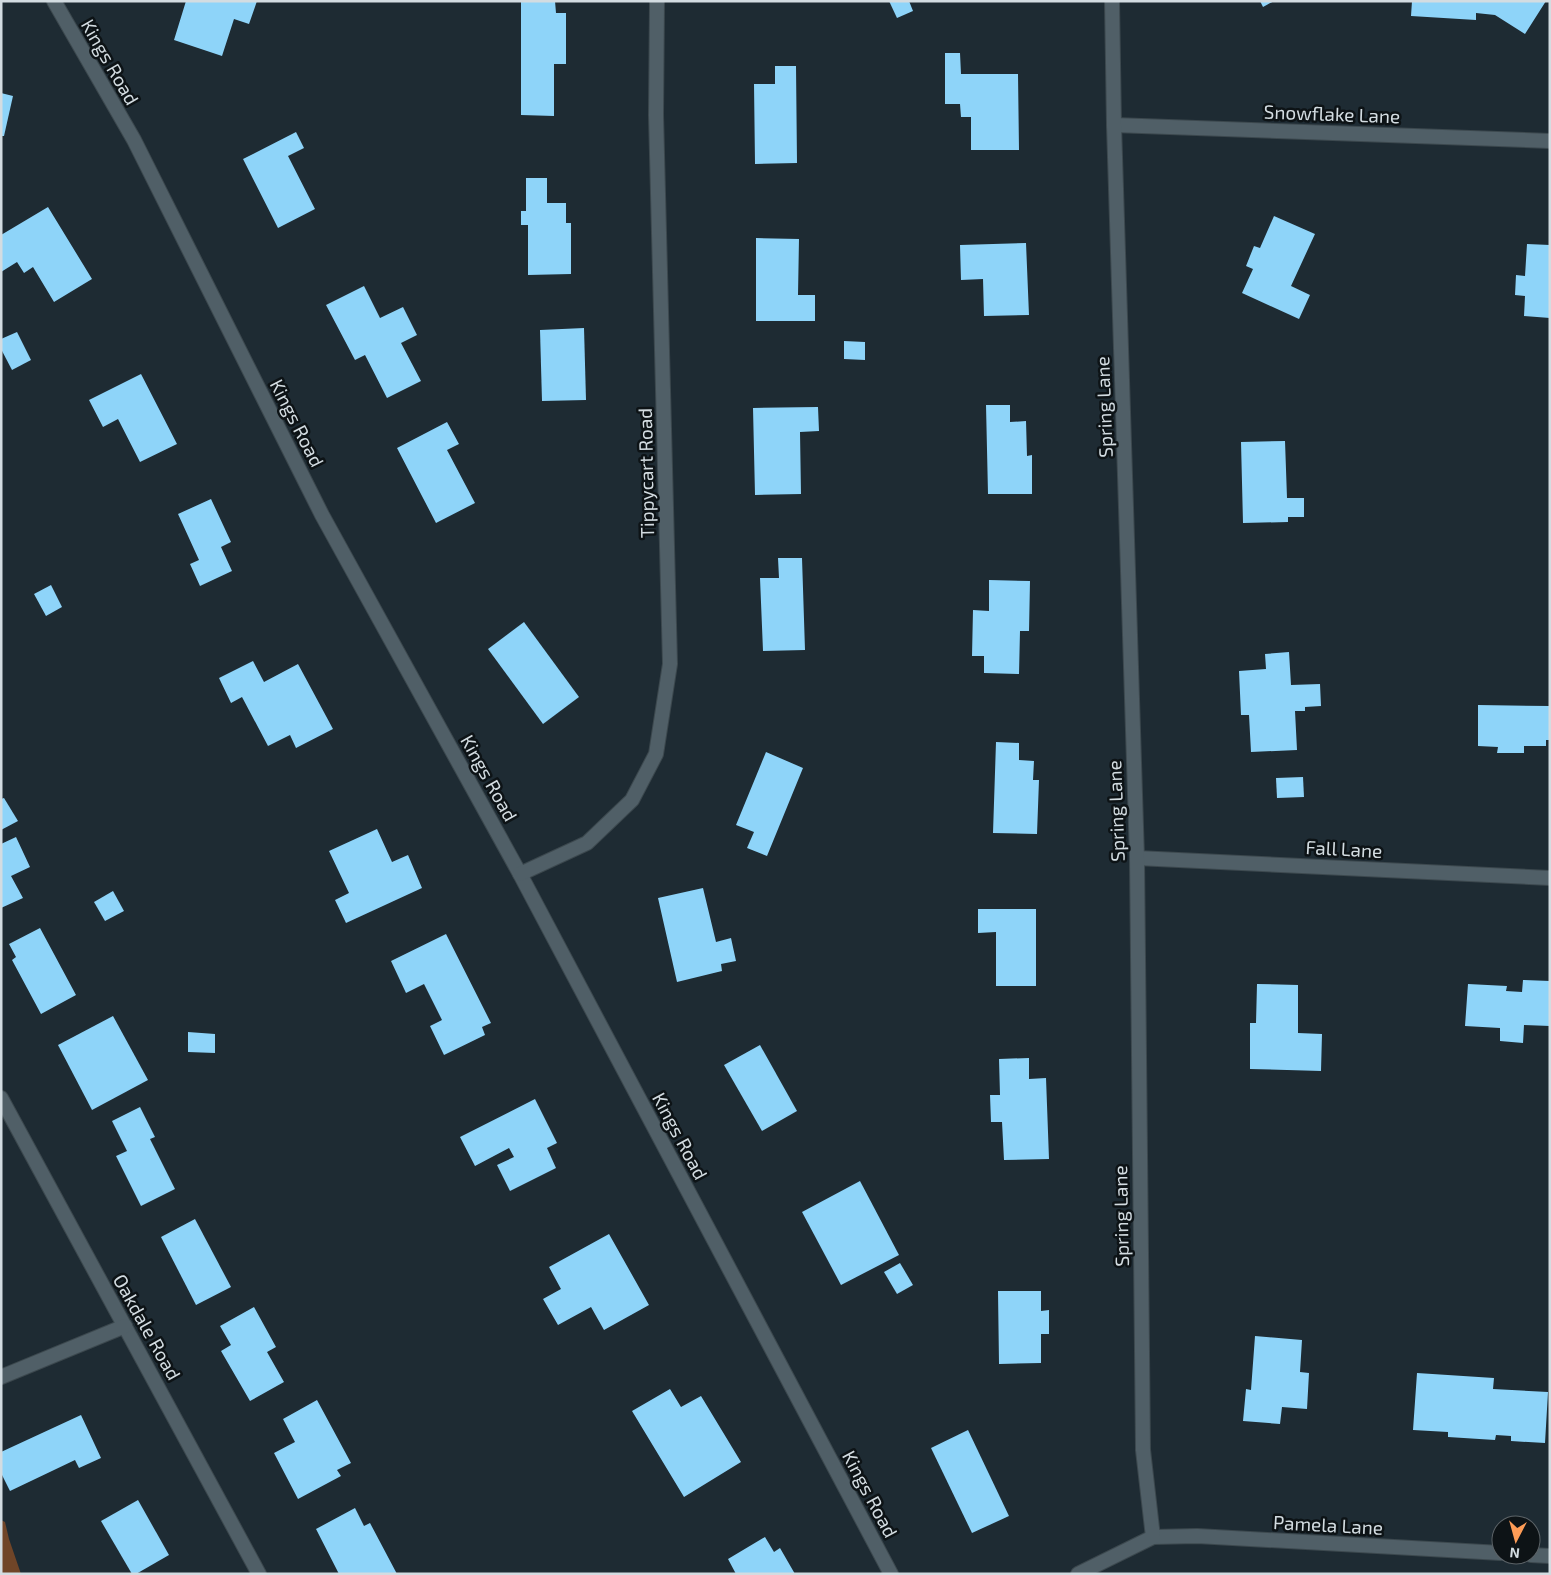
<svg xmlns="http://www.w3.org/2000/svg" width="1551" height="1575" font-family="'Exo 2',sans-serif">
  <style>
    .green { fill: #704528 }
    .building { fill: #8ed4f9 }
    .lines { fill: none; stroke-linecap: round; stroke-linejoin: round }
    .minor-casing { stroke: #3c484e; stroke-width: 16 }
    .minor { stroke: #505f67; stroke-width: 14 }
    .labels { text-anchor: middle; stroke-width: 5; stroke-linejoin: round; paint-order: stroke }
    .street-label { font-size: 19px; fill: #d3dce1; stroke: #0d1316 }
  </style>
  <rect width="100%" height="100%" fill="#1e2b33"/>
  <polygon class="green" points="1,1520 5,1522 9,1539 21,1574 1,1574"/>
  <g class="building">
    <polygon points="186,1 257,1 249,24 234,19 222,56 174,40"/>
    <polygon points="521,1 555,1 556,13 566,13 566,64 554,64 554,116 521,115"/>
    <polygon points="889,1 909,1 913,11 897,18"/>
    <polygon points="1260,1 1274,1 1263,7"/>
    <polygon points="1412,1 1546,1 1525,34 1495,15 1476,13 1476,20 1411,16"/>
    <polygon points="945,53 960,53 961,74 1018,74 1019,150 971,150 971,117 961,117 960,104 945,104"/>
    <polygon points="775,66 796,66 797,163 755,164 754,84 775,84"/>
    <polygon points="1,93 13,96 4,136 1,136"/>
    <polygon points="296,132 304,148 288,156 315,209 278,228 243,159"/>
    <polygon points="526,178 547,178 547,203 566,203 566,223 571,223 571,274 528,275 528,225 521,225 521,211 526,211"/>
    <polygon points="48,207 92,279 54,302 33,267 24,273 17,262 1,272 1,235"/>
    <polygon points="1274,216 1315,234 1291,286 1310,295 1299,319 1242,293 1253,269 1246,266 1254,246 1260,248"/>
    <polygon points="756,238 799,239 798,295 815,295 815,321 756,321"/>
    <polygon points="1026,243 1029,315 984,316 983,279 961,280 960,245"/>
    <polygon points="1527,244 1550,245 1550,318 1524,316 1525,296 1515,295 1516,275 1525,276"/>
    <polygon points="364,286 380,318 403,307 417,335 401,343 421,381 387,398 365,355 355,360 326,305"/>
    <polygon points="584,328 586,400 542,401 540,330"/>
    <polygon points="17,332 31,360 12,370 1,349 1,339"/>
    <polygon points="844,341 865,342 865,360 844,359"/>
    <polygon points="141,374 177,444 140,462 118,419 103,427 89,400"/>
    <polygon points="986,405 1010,405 1010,422 1026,421 1027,456 1032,455 1032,494 988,494"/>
    <polygon points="818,407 819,431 800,432 801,494 755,495 753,408"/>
    <polygon points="447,422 459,444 447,450 475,503 436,523 397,448"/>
    <polygon points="1285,441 1287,498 1304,498 1304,517 1288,517 1288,522 1243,523 1241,442"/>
    <polygon points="211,499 231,542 221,547 232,571 200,586 190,564 199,560 178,514"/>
    <polygon points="778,558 802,558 805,650 763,651 760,578 779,578"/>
    <polygon points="989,580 1030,581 1029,631 1020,631 1019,674 984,673 984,656 972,656 973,610 989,611"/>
    <polygon points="51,585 62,607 46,616 34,594"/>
    <polygon points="524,622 579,697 543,724 488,649"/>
    <polygon points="1289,652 1291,685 1320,684 1321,706 1305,707 1305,711 1295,711 1297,750 1251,752 1249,715 1241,715 1239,671 1266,669 1265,654"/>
    <polygon points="253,661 264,682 298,664 333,729 296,748 290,735 268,746 242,697 231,703 219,678"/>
    <polygon points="1478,705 1550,706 1550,740 1546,740 1546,746 1524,746 1524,753 1497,753 1498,747 1478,746"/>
    <polygon points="996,742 1019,743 1019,760 1034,761 1033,780 1039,780 1037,834 993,833"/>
    <polygon points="766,752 803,768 767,856 747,848 754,832 736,825"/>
    <polygon points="1303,777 1304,797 1277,798 1276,778"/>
    <polygon points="4,798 18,821 1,830 1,799"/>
    <polygon points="377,829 392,862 408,855 422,888 346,923 335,900 349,893 329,851"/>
    <polygon points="16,837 30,867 11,876 23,898 1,908 1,844"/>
    <polygon points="703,888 716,942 731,938 736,961 721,964 722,971 677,982 658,898"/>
    <polygon points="113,891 124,911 105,921 94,902"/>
    <polygon points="978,909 1036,909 1036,986 996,986 996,932 978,933"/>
    <polygon points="40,928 76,995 41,1014 12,960 16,957 9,944"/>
    <polygon points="446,934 491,1023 482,1027 485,1035 444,1055 430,1026 442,1020 424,984 406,993 391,961"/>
    <polygon points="1523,980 1550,981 1550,1026 1524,1025 1523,1043 1500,1041 1500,1028 1465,1026 1468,984 1507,986 1506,991 1522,992"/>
    <polygon points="1257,984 1298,985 1298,1033 1322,1034 1321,1071 1250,1069 1250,1023 1256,1023"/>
    <polygon points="113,1016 148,1080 92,1110 58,1045"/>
    <polygon points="188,1032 215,1034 215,1053 188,1052"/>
    <polygon points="760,1045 797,1111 762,1131 724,1065"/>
    <polygon points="1029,1058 1029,1079 1046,1078 1049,1159 1004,1160 1002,1122 991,1122 990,1095 1000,1095 999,1059"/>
    <polygon points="535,1099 557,1143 547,1148 556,1168 510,1191 497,1165 514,1157 509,1148 475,1166 460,1137"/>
    <polygon points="140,1107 155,1137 150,1139 175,1189 141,1206 116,1156 127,1151 112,1121"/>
    <polygon points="860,1181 899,1255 841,1285 802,1212"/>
    <polygon points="195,1219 231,1287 196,1305 161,1237"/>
    <polygon points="609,1234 649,1305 604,1330 591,1307 558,1325 543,1299 561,1289 549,1267"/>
    <polygon points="900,1263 913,1285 897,1294 884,1272"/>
    <polygon points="998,1291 1041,1291 1041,1311 1049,1310 1049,1334 1041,1334 1041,1363 999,1364"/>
    <polygon points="254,1307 276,1347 267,1352 284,1382 250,1401 221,1351 231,1345 220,1326"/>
    <polygon points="1255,1336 1302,1340 1300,1372 1309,1373 1307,1409 1282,1407 1280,1424 1243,1421 1246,1389 1251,1390"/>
    <polygon points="1417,1373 1494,1378 1493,1389 1548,1392 1545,1443 1511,1441 1511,1436 1496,1435 1495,1440 1448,1437 1448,1432 1413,1430"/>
    <polygon points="670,1389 681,1407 701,1396 741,1462 684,1497 632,1411"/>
    <polygon points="317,1400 351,1463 337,1470 341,1476 298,1499 274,1453 295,1442 283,1419"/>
    <polygon points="81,1415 101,1458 79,1468 75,1460 10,1491 1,1473 1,1452"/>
    <polygon points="968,1430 1009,1516 972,1533 931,1448"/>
    <polygon points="138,1500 169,1555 136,1574 132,1574 101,1521"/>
    <polygon points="355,1508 364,1526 370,1523 397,1574 339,1574 316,1529"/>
    <polygon points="765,1537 774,1552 780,1548 795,1574 736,1574 728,1559"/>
  </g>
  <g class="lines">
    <defs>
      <g id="minor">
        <polyline points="54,1 134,140 322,515 520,874 891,1574"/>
        <polyline points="1114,125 1550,141"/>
        <polyline points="1137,858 1550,878"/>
        <polyline points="520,874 587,843 632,800 656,754 670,664 656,115 657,1"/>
        <polyline points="1,1098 259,1574"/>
        <polyline points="1,1377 125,1326"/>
        <polyline points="1153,1537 1197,1536 1501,1553"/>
        <polyline points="1531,1555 1550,1556"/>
        <polyline points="1078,1574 1153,1537 1143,1450 1137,858 1114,125 1112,1"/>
      </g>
    </defs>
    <use href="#minor" class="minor-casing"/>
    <use href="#minor" class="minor"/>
  </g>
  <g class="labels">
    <g class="street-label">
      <text transform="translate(110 62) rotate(60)" y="7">Kings Road</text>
      <text transform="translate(1332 114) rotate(2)" y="7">Snowflake Lane</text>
      <text transform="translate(1104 407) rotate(-92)" y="7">Spring Lane</text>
      <text transform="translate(297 423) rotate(63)" y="7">Kings Road</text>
      <text transform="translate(646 473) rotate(-91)" y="7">Tippycart Road</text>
      <text transform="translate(489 778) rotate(61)" y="7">Kings Road</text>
      <text transform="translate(1116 811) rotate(-92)" y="7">Spring Lane</text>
      <text transform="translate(1344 849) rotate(3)" y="7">Fall Lane</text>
      <text transform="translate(680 1136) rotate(62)" y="7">Kings Road</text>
      <text transform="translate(1121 1216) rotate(-91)" y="7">Spring Lane</text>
      <text transform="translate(147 1327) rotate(61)" y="7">Oakdale Road</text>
      <text transform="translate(870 1494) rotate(62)" y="7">Kings Road</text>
      <text transform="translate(1328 1525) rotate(3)" y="7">Pamela Lane</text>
    </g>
  </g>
  <rect width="1551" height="1575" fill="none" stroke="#d3dce1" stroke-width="5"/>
  <g transform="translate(1516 1540) rotate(186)"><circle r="24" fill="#0d1316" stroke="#5c6367"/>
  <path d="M0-4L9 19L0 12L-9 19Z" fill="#fd9c57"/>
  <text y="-8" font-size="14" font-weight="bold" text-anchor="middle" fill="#d3dce1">N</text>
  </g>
</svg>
